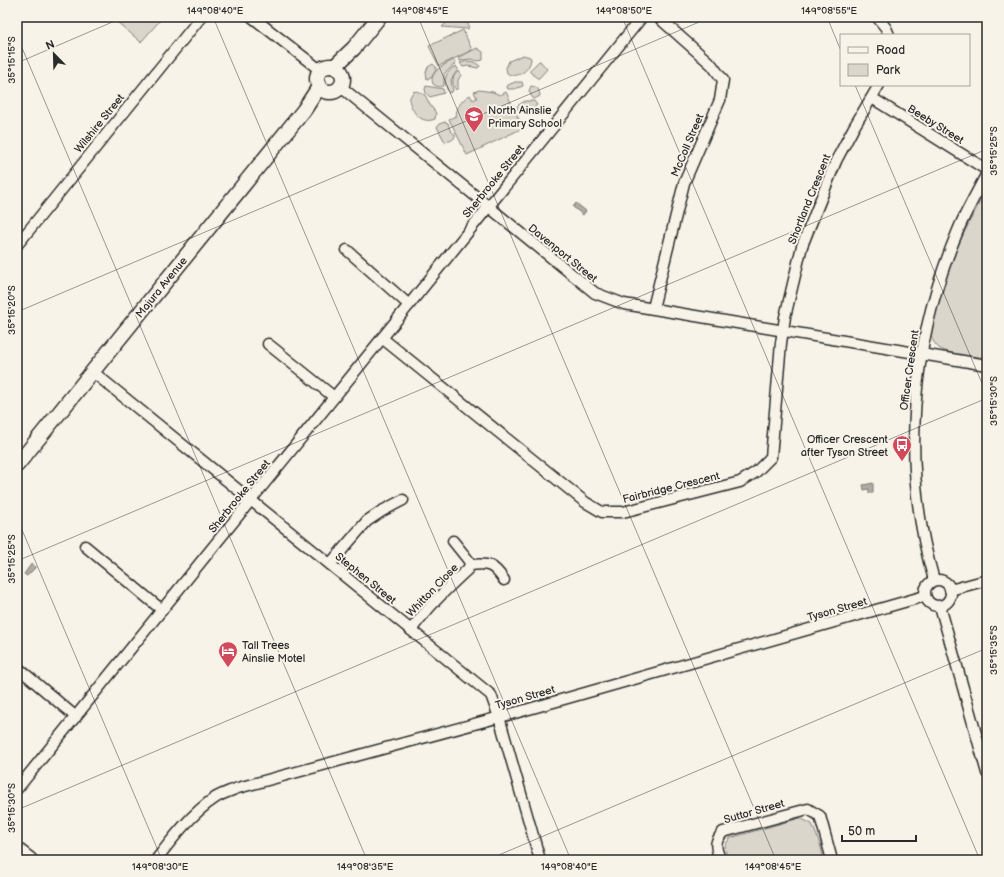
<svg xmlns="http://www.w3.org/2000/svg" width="1004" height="877" font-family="'Balsamiq Sans',sans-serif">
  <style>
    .green { fill: #dad6cc; stroke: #82807c }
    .water { fill: #afaca4; stroke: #7a7874 }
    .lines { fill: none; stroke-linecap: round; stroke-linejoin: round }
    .street-casing { stroke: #2b2b2b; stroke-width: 13 }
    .secondary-casing { stroke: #2b2b2b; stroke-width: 17 }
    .street { stroke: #f7f3e8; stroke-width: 10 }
    .secondary { stroke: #f7f3e8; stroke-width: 14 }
    .ticks { fill: none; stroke: #2b2b2b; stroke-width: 1; stroke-opacity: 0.45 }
    .labels { text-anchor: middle; stroke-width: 4; stroke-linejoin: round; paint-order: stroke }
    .poi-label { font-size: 11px; fill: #2b2b2b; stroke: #f7f3e8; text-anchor: start }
    .street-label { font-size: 11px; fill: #2b2b2b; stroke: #f7f3e8 }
    .neatline { fill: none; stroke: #2b2b2b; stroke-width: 1.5 }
    .ticks-label { font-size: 10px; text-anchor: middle; fill: #2b2b2b }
  </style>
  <rect width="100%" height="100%" fill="#f7f3e8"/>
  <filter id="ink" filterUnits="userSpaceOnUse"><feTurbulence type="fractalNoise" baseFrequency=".025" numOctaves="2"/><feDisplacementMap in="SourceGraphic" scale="8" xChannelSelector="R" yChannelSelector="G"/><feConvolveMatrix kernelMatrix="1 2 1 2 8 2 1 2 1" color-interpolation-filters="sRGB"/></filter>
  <g filter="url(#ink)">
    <g class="green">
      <polygon points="111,17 163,17 141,42"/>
      <polygon points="456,19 467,23 469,25 468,29 442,27 448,21"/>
      <polygon points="463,30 472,50 439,66 429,46"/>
      <polygon points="477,48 483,52 483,60 479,61 470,59 460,61 458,58"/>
      <path d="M523 55 530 57 531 59C530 70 517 80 507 73L506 68 509 61Z"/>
      <path d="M454 60 456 63 444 74V85C441 88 437 87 433 84 428 72 445 64 454 60Z"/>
      <polygon points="467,61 474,62 480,66 478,68 468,66 463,67 460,63"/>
      <polygon points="539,61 540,61 547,69 539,78 537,78 530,72 530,70"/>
      <polygon points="433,64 436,67 436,70 431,78 427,79 426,72 428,67"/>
      <path d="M456 66 458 69 451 80 453 91 449 93C442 82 445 72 456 66Z"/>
      <path d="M459 71 461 75 458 80V88L456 90C451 83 452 75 459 71Z"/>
      <polygon points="515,82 522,82 523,86 514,89 508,89 507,87 508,85"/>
      <polygon points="426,86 443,89 444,93 430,97 426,93 425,89"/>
      <path d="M531 86C538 87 539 89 540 96L534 99 532 97 529 91Z"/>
      <path d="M479 90 493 92 500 95 506 92 523 128 467 155 449 119 456 116C456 107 463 99 470 95L473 100 477 98 474 92Z"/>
      <path d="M417 91 425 95 430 105 436 113 435 119C421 125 411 111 409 99L413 92Z"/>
      <polygon points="525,101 534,101 537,105 528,113 518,110 517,106"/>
      <path d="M445 122 448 123 450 130 455 135C455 140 450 141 445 142L437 127 439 124Z"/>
      <path d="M987 192V358C976 357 947 354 939 348 936 346 932 340 931 336 930 330 933 323 934 318 943 274 963 232 985 193Z"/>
      <polygon points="800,818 812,824 820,844 824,860 727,860 725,845 730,838"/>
    </g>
    <g class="water">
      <polygon points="576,203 586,211 583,215 573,207"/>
      <polygon points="873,483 873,493 869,493 869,489 864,490 863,485"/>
      <polygon points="32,563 35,566 35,568 27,576 24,574"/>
    </g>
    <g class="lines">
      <defs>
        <g id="street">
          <polyline points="252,17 320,70"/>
          <polyline points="877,17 886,28 889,35"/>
          <polyline points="341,87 595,293 624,304 987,365"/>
          <polyline points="872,98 987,170"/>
          <polyline points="17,245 201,17"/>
          <polyline points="347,250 409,305"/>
          <polyline points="653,308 684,183 720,100 723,80 712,65 658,17"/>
          <polyline points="382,338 585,502 602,512 623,512 740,482 756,472 771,457 781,343 785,317 802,246 836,161 854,127 879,85"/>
          <polyline points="268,344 334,397"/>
          <polyline points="93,372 491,695 499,717 540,860"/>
          <polyline points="453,541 469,561 470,565"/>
          <polyline points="85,546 162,610"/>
          <polyline points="330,564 367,521 382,511 403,500"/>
          <path d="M934 580C900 465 911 343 957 233 965 212 977 193 987 173"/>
          <circle cx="938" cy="593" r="13"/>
          <polyline points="950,590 987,580"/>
          <polyline points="940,606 987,773"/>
          <path d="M411 630C428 607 447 588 468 569L470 565C489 563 493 564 504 580"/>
          <polyline points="17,667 76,717"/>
          <polyline points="17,789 642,17"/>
          <path d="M156 860C172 839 192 813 215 798 221 794 230 791 238 788L522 711 925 596"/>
          <path d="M720 860C716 846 713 844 723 832L808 809 820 816 832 860"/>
        </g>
        <g id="secondary">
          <circle cx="330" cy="79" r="13"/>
          <polyline points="334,67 354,48 379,17"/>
          <polyline points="17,465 304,110 319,87"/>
          <polyline points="17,850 30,860"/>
        </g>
      </defs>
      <use href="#street" class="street-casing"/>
      <use href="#secondary" class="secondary-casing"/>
      <use href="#street" class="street"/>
      <use href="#secondary" class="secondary"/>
    </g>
  </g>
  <path class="ticks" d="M213 17 571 860M418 17 776 860M622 17 980 860M827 17 841 51M17 36 367 860M17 63 124 17M855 85 987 395M17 312 711 17M17 518 162 860M17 561 987 149M17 810 987 398M487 860 987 648"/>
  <defs>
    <symbol id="school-pin" viewBox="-11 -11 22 30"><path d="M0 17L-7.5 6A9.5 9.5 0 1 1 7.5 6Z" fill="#d1495b" stroke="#f7f3e8"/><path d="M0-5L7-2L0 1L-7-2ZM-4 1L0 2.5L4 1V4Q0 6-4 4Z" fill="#fff"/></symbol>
    <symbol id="bus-pin" viewBox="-11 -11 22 30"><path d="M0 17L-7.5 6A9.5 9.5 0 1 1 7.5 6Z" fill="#d1495b" stroke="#f7f3e8"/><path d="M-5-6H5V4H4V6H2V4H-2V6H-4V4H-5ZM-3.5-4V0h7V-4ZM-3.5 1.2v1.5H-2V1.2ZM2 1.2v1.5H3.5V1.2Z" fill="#fff"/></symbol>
    <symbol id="hotel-pin" viewBox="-11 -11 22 30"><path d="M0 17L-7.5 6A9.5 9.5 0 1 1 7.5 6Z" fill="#d1495b" stroke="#f7f3e8"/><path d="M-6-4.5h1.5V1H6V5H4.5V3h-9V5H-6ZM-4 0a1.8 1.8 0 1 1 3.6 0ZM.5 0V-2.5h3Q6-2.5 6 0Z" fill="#fff"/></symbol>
  </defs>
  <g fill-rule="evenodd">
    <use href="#school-pin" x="463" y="105" width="22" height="30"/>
    <use href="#bus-pin" x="891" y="434" width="22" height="30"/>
    <use href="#hotel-pin" x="217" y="640" width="22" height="30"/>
  </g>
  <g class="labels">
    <g class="poi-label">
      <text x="488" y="114">North Ainslie<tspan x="488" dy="13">Primary School</tspan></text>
      <text x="888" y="443" text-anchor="end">Officer Crescent<tspan x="888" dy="13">after Tyson Street</tspan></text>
      <text x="242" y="649">Tall Trees<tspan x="242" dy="13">Ainslie Motel</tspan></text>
    </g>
    <g class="street-label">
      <text transform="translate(99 123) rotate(-51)" y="4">Wilshire Street</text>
      <text transform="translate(936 124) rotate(32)" y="4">Beeby Street</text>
      <text transform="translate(687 145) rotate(-67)" y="4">McColl Street</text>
      <text transform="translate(493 181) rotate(-51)" y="4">Sherbrooke Street</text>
      <text transform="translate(809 199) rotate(-68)" y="4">Shortland Crescent</text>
      <text transform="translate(563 253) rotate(39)" y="4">Davenport Street</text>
      <text transform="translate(161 287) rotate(-51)" y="4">Majura Avenue</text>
      <text transform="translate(909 370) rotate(-82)" y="4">Officer Crescent</text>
      <text transform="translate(671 487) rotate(-14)" y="4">Fairbridge Crescent</text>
      <text transform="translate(239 496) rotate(-51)" y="4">Sherbrooke Street</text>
      <text transform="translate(366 578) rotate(39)" y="4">Stephen Street</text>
      <text transform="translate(432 590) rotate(-46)" y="4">Whitton Close</text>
      <text transform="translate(837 609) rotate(-16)" y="4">Tyson Street</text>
      <text transform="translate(525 697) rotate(-16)" y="4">Tyson Street</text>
      <text transform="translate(754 811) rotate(-16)" y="4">Suttor Street</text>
    </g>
  </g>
  <rect width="1004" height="877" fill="none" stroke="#f7f3e8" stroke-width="44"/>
  <rect x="840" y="34" width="130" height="52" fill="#f7f3e8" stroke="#a5a39c"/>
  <rect x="848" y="47" width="20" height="6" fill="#f7f3e8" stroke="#a5a39c"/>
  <text x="876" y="54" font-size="12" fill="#2b2b2b">Road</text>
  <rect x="848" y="64" width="20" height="12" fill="#dad6cc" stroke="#a5a39c"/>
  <text x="876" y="74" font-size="12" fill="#2b2b2b">Park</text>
  <g transform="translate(54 54) rotate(337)" stroke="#f7f3e8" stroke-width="3" paint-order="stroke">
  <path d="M0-3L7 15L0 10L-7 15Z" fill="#2b2b2b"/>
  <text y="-6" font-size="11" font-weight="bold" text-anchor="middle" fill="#2b2b2b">N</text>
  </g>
  <path d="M842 835v6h74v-6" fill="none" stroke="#2b2b2b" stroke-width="2"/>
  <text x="848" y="835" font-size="12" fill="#2b2b2b" stroke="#f7f3e8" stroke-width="3" paint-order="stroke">50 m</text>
  <rect x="22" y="22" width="960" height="833" class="neatline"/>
  <g class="ticks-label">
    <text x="215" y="14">149°08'40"E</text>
    <text x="420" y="14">149°08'45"E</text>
    <text x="624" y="14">149°08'50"E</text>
    <text x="829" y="14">149°08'55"E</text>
    <text transform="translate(11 60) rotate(-90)" y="4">35°15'15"S</text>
    <text transform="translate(993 151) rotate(-90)" y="4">35°15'25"S</text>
    <text transform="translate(11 310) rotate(-90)" y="4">35°15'20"S</text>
    <text transform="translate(993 401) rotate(-90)" y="4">35°15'30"S</text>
    <text transform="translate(11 559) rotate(-90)" y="4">35°15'25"S</text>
    <text transform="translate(993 650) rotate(-90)" y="4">35°15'35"S</text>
    <text transform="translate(11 808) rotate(-90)" y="4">35°15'30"S</text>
    <text x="160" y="870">149°08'30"E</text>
    <text x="365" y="870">149°08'35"E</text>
    <text x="569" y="870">149°08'40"E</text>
    <text x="773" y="870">149°08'45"E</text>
  </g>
</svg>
